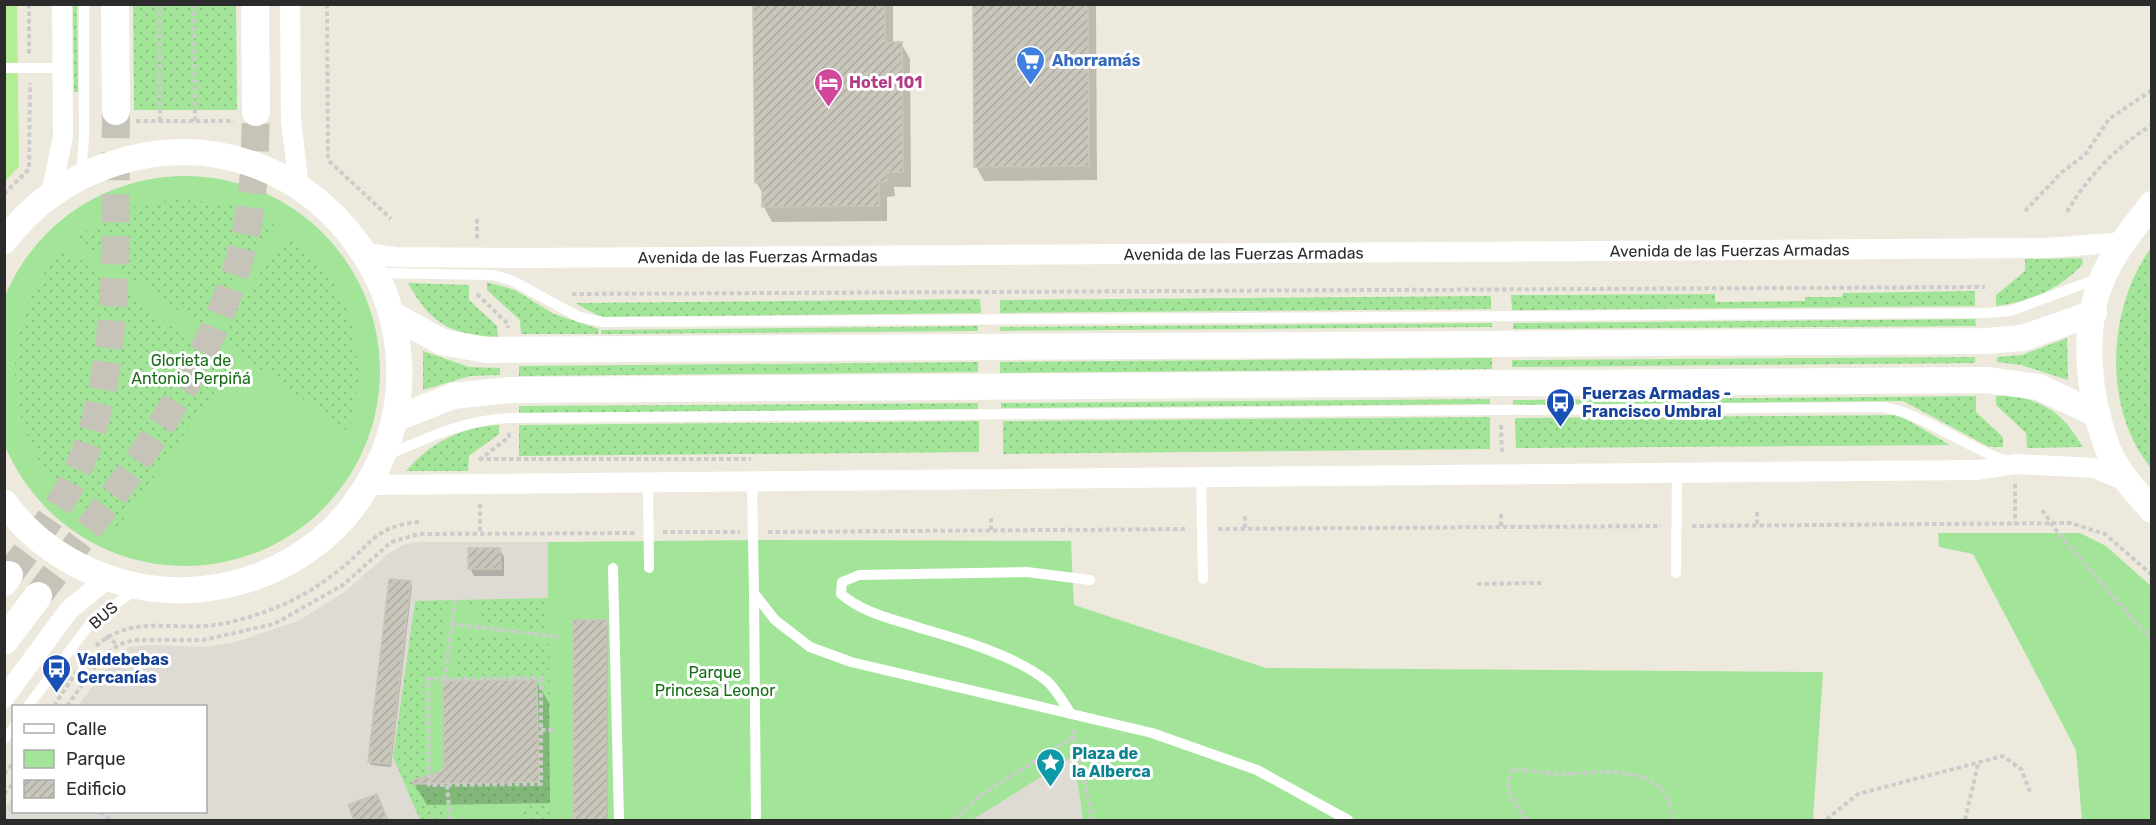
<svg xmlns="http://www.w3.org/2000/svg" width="2156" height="825" font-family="Rubik,sans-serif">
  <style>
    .park { fill: #a2e598 }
    .garden { fill: url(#garden-dots) }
    .pitch { fill: #b4ed93 }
    .plaza { fill: #dddbd4 }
    .shadow { fill: #0003 }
    .building { fill: url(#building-hatch); stroke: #c9c6b6; stroke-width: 1.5 }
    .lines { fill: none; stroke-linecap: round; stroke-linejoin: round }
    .secondary-tunnel { stroke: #c6c4b9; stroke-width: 28; stroke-dasharray: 28 14; stroke-linecap: butt }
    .path { stroke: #ccc; stroke-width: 4; stroke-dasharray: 4.5 3; stroke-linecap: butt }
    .service { stroke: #fff; stroke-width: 10 }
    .minor { stroke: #fff; stroke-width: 20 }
    .tertiary { stroke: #fff; stroke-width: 26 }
    .secondary { stroke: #fff; stroke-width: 28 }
    .labels { text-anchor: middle; stroke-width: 6; stroke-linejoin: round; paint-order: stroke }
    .shop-label { font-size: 16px; font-weight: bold; fill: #366cbe; stroke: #fff; text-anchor: start }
    .hotel-label { font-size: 16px; font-weight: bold; fill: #b23c85; stroke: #fff; text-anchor: start }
    .street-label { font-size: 16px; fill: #2b2b2b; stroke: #fff }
    .park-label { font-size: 16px; fill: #186b18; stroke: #fff }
    .transit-label { font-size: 16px; font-weight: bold; fill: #164399; stroke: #fff; text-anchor: start }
    .culture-label { font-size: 16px; font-weight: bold; fill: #0d838f; stroke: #fff; text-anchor: start }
  </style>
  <defs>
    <pattern id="garden-dots" width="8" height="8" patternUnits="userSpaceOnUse" patternTransform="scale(1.5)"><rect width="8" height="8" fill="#a2e598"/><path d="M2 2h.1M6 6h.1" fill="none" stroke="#8cc583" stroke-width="1.8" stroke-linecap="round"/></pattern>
    <pattern id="building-hatch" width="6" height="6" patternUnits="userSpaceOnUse" patternTransform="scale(1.5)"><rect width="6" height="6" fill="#c9c6bc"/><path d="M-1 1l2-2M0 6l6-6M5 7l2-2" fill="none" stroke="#adaaa2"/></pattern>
  </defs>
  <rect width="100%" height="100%" fill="#edeadd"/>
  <g class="park">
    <circle cx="185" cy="371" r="195"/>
    <polygon points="1938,533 2080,533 2106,546 2151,586 2151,820 2082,820 2076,750 1973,554 1939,547"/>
    <polygon points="766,540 1071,541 1074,605 1266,668 1823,672 1813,820 420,820 393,757 415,600 548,559 548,542"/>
  </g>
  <g class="garden">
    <polygon points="73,5 77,5 78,92 74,92"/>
    <polygon points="133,5 236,5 237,110 134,110"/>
    <polygon points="175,199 227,203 275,223 201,327 76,238 122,210"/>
    <polygon points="289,232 328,271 352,321 360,377 349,432 215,337"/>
    <path d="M64 248 231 370 116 529C101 520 82 511 69 499 15 445 0 368 30 297 37 280 53 263 64 248Z"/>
    <path d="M2151 248V468C2102 409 2107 308 2151 248Z"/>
    <path d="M2082 258 2083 264C2059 289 2031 302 1996 306V295L2025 271V259Z"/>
    <polygon points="487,282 515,290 554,314 599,329 598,334 521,334 520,320 487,290"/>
    <path d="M408 283 469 285V300L497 326 498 337C452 335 431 325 408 283Z"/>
    <polygon points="1975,291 1975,306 1512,310 1511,295 1715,294 1715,302 1805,301 1805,297 1842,297 1843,293"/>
    <polygon points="1491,296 1491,309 1000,313 1000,300"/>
    <polygon points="980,299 981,313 601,317 575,303"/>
    <polygon points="1975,319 1976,326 1513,329 1513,323"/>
    <polygon points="1492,323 1492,327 1000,331 1000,327"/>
    <polygon points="978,326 978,331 601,334 601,330"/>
    <polygon points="2067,338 2068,380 2021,365 1997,362 1997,357 2022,355"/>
    <polygon points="423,351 469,367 500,368 500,375 470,376 423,390"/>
    <polygon points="1975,357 1975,363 1512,367 1512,360"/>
    <polygon points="1492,358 1492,369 1000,373 1000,362"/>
    <polygon points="978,362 978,372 519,376 519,366"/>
    <path d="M2013 395C2049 404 2064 415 2083 447L2027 448 2026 433 1996 405V396Z"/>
    <polygon points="1976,396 1976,412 2003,437 2003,447 1989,447 1903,401 1513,405 1513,400"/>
    <polygon points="1490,399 1490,404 1001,408 1001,403"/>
    <polygon points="978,403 978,409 519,413 519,406"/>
    <polygon points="1899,415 1950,445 1516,448 1515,418"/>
    <polygon points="1490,417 1490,449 1003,454 1003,421"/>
    <polygon points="979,421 979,452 519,456 519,425"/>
    <path d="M499 425V434L469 456 468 471H406C431 442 461 427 499 425Z"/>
    <polygon points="548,598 548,630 478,622 479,606 462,605 462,600"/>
    <polygon points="415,600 448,600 440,675 423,675 424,789 440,789 444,820 402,820 401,776 393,757"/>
    <polygon points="457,633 549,643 550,722 544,722 544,675 453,676"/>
    <polygon points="544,739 549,739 550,820 523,820 521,800 455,807 453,789 545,788"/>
  </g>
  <polygon class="pitch" points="5,5 17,5 19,167 5,181"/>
  <g class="plaza">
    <polygon points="415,542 548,542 548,598 415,601 393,757 420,820 5,820 5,808 13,796 14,812 206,812 206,706 78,706 107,667 129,647 151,645 206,647 236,642 300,620 344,592 388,554 403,545"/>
    <polygon points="1074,756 1083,820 972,820"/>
  </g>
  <g class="shadow">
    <polygon points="755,4 893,4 893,43 901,43 910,59 911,187 894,187 895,196 887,197 887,221 772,222 764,207 764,195 756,182"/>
    <polygon points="975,4 1096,4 1097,180 984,181 976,166"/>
    <polygon points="500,550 504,557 504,576 474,576 470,568"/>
    <polygon points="410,582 412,586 391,767 371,765 369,761"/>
    <polygon points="575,621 606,621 608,625 608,820 574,820"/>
    <polygon points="537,682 549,703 550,803 427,805 414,783 446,771"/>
  </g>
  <g class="building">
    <polygon points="753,4 885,4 885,42 902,42 903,172 886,172 887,181 879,182 879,206 762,207 762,182 755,183"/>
    <polygon points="973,4 1088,4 1089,166 974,167"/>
    <polygon points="468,548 500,548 501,569 468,569"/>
    <polygon points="389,579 411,581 390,764 368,762"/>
    <rect x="573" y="620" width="34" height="200"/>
    <polygon points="537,680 539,782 413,784 412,781 444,770 443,681"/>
    <polygon points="377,794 388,820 354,820 348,805"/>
  </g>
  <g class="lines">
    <g class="secondary-tunnel">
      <path d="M9 575C33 542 60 509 77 472 124 368 114 224 116 111"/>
      <path d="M38 596C124 482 232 350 251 203 255 173 255 142 256 112"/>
    </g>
    <g class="path">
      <polyline points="29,4 29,55"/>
      <polyline points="159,4 160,121"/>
      <polyline points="194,4 195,121"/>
      <polyline points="327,4 328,160 391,219"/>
      <polyline points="136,121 234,121"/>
      <polyline points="4,194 29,169 30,83"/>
      <polyline points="2025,211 2062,172 2085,155 2109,119 2152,90"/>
      <path d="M2067 212C2088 176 2116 147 2152 125"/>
      <polyline points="477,219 477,240"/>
      <polyline points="477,294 508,324 508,328"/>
      <polyline points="572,294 1985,287"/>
      <polyline points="1501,425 1502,454"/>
      <polyline points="479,459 751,459"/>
      <polyline points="479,460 509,437 509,432"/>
      <polyline points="2015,484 2015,523"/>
      <polyline points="480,504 480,534"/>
      <polyline points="2042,510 2058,533 2152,641"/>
      <polyline points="1757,512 1757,526"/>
      <polyline points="1501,514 1501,527"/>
      <polyline points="1245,516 1245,529"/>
      <polyline points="991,518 991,531"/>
      <polyline points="1692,526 2070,523 2105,534 2152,575"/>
      <polyline points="1218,529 1661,526"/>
      <polyline points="663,532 740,532"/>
      <polyline points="768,532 1187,529"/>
      <polyline points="1477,584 1544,583"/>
      <polyline points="452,624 559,637"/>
      <polyline points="106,636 118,645"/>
      <path d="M96 646C132 614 171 631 214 625 232 623 250 617 267 611 293 602 318 587 339 570 371 546 373 526 419 522"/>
      <polygon points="541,678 541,784 429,785 428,679"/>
      <polyline points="445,679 455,600"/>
      <polyline points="54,706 77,671"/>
      <polyline points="67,706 100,660 118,645 133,640 203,640 274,624 343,585 391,542 419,534 635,533"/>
      <polyline points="541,730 554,730"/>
      <polyline points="1074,736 1093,820"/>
      <polyline points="4,774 14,762"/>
      <polyline points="447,785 450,820"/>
      <polyline points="4,794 14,782"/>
      <polyline points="100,812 112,820"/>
      <polyline points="953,820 980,796 1074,736 1074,730"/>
      <path d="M1527 820C1515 806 1503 790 1511 771 1527 768 1544 774 1561 774 1604 773 1668 760 1673 820"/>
      <polyline points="1828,820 1828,818 1858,794 2003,756 2021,769 2030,792"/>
      <polyline points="1965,820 1978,764"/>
    </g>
    <g class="service">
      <polyline points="4,68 62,68"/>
      <polyline points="81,175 84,138 84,4"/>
      <polyline points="377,273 493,275 511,280 579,317 603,322 1986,313 2010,311 2100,278"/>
      <path d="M383 457C425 439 463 420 509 418L1884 407C1928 416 1964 447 2007 461"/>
      <polyline points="1201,475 1203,579"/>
      <polyline points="752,481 754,593 775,620 810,647 851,662 1152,733 1257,770 1348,820"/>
      <polyline points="648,482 649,568"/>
      <polyline points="613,568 619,820"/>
      <polyline points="1676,573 1677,472"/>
      <polyline points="754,593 756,820"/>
      <polyline points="28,706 93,620 137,589"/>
      <path d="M1071 714C1064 704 1056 689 1047 681 1016 656 959 639 920 628 893 619 863 613 841 594L842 582 859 575 1027 572 1090 580"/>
      <polyline points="4,739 14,727"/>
    </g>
    <g class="minor">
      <polyline points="290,4 291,120 299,187"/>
      <polyline points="51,194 63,137 62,4"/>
      <path id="s1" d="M365 253 395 257 518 258 2048 248 2123 242"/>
      <polyline points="369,485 1978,470 2015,464 2094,468 2126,481"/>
      <polyline points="4,698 69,610 108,578"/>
    </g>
    <g class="tertiary">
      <path d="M2152 204C2134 227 2115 250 2103 277 2081 327 2088 396 2107 447 2116 471 2135 491 2152 510"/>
      <path d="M4 241C33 203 71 177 115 163 315 100 478 327 359 498 324 550 264 583 202 589 128 597 49 564 4 502"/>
      <polyline points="393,315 442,342 486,350 1986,341 2023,338 2094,313"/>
      <polyline points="395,419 453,396 509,390 1987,380 2039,387 2098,415"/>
    </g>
    <g class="secondary">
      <polyline points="115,4 116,111"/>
      <polyline points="255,4 256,112"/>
      <polyline points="4,582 9,575"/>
      <polyline points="4,641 38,596"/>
    </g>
  </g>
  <defs>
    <symbol id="supermarket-pin" viewBox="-11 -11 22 30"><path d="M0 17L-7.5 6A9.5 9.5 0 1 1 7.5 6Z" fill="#3f7fe0" stroke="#fff"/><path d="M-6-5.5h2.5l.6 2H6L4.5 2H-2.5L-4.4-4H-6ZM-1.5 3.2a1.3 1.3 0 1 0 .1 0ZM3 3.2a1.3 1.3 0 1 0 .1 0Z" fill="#fff"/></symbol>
    <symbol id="hotel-pin" viewBox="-11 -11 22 30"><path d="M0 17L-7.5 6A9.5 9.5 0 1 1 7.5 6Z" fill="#d1479c" stroke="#fff"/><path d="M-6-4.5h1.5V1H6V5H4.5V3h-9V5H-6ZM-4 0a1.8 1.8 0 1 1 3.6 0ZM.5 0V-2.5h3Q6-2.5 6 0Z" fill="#fff"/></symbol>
    <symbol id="bus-pin" viewBox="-11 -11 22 30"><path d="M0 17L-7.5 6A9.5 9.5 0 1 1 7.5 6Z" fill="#1a4fb4" stroke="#fff"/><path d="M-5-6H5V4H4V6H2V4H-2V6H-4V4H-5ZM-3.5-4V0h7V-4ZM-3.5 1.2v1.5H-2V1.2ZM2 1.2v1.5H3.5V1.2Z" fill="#fff"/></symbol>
    <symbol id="sight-pin" viewBox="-11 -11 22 30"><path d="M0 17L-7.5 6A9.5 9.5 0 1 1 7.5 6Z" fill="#0f9aa8" stroke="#fff"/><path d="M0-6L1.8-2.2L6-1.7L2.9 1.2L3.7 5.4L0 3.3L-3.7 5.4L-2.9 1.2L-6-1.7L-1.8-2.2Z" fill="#fff"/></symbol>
  </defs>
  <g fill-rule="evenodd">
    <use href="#supermarket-pin" x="1014" y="44" width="33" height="45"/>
    <use href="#hotel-pin" x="812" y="66" width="33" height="45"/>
    <use href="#bus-pin" x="1544" y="386" width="33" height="45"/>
    <use href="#bus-pin" x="40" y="652" width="33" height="45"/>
    <use href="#sight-pin" x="1034" y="746" width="33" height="45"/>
  </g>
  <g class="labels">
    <g class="shop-label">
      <text x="1052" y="66">Ahorramás</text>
    </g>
    <g class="hotel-label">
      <text x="849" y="88">Hotel 101</text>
    </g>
    <g class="street-label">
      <text dy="6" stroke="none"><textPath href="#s1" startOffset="1365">Avenida de las Fuerzas Armadas</textPath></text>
      <text dy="6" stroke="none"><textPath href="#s1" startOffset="879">Avenida de las Fuerzas Armadas</textPath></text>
      <text dy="6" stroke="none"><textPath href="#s1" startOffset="393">Avenida de las Fuerzas Armadas</textPath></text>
      <text transform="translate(103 615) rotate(-41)" y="6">BUS</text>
    </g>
    <g class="park-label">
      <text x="191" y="366">Glorieta de<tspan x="191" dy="18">Antonio Perpiñá</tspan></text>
      <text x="715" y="678">Parque<tspan x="715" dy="18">Princesa Leonor</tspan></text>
    </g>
    <g class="transit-label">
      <text x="1582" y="399">Fuerzas Armadas -<tspan x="1582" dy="18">Francisco Umbral</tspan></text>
      <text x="77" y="665">Valdebebas<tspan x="77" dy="18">Cercanías</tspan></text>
    </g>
    <g class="culture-label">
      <text x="1072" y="759">Plaza de<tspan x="1072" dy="18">la Alberca</tspan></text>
    </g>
  </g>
  <rect width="2156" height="825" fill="none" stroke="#2b2b2b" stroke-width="12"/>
  <rect x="12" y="705" width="195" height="108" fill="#ffffff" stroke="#aaaaaa" stroke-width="1.5"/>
  <rect x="24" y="724" width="30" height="9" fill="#ffffff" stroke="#aaaaaa" stroke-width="1.5"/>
  <text x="66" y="735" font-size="18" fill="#2b2b2b">Calle</text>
  <rect x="24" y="750" width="30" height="18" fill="#a2e598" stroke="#aaaaaa" stroke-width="1.5"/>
  <text x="66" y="765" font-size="18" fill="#2b2b2b">Parque</text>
  <rect x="24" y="780" width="30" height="18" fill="url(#building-hatch)" stroke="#aaaaaa" stroke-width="1.5"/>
  <text x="66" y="795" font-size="18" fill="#2b2b2b">Edificio</text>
</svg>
